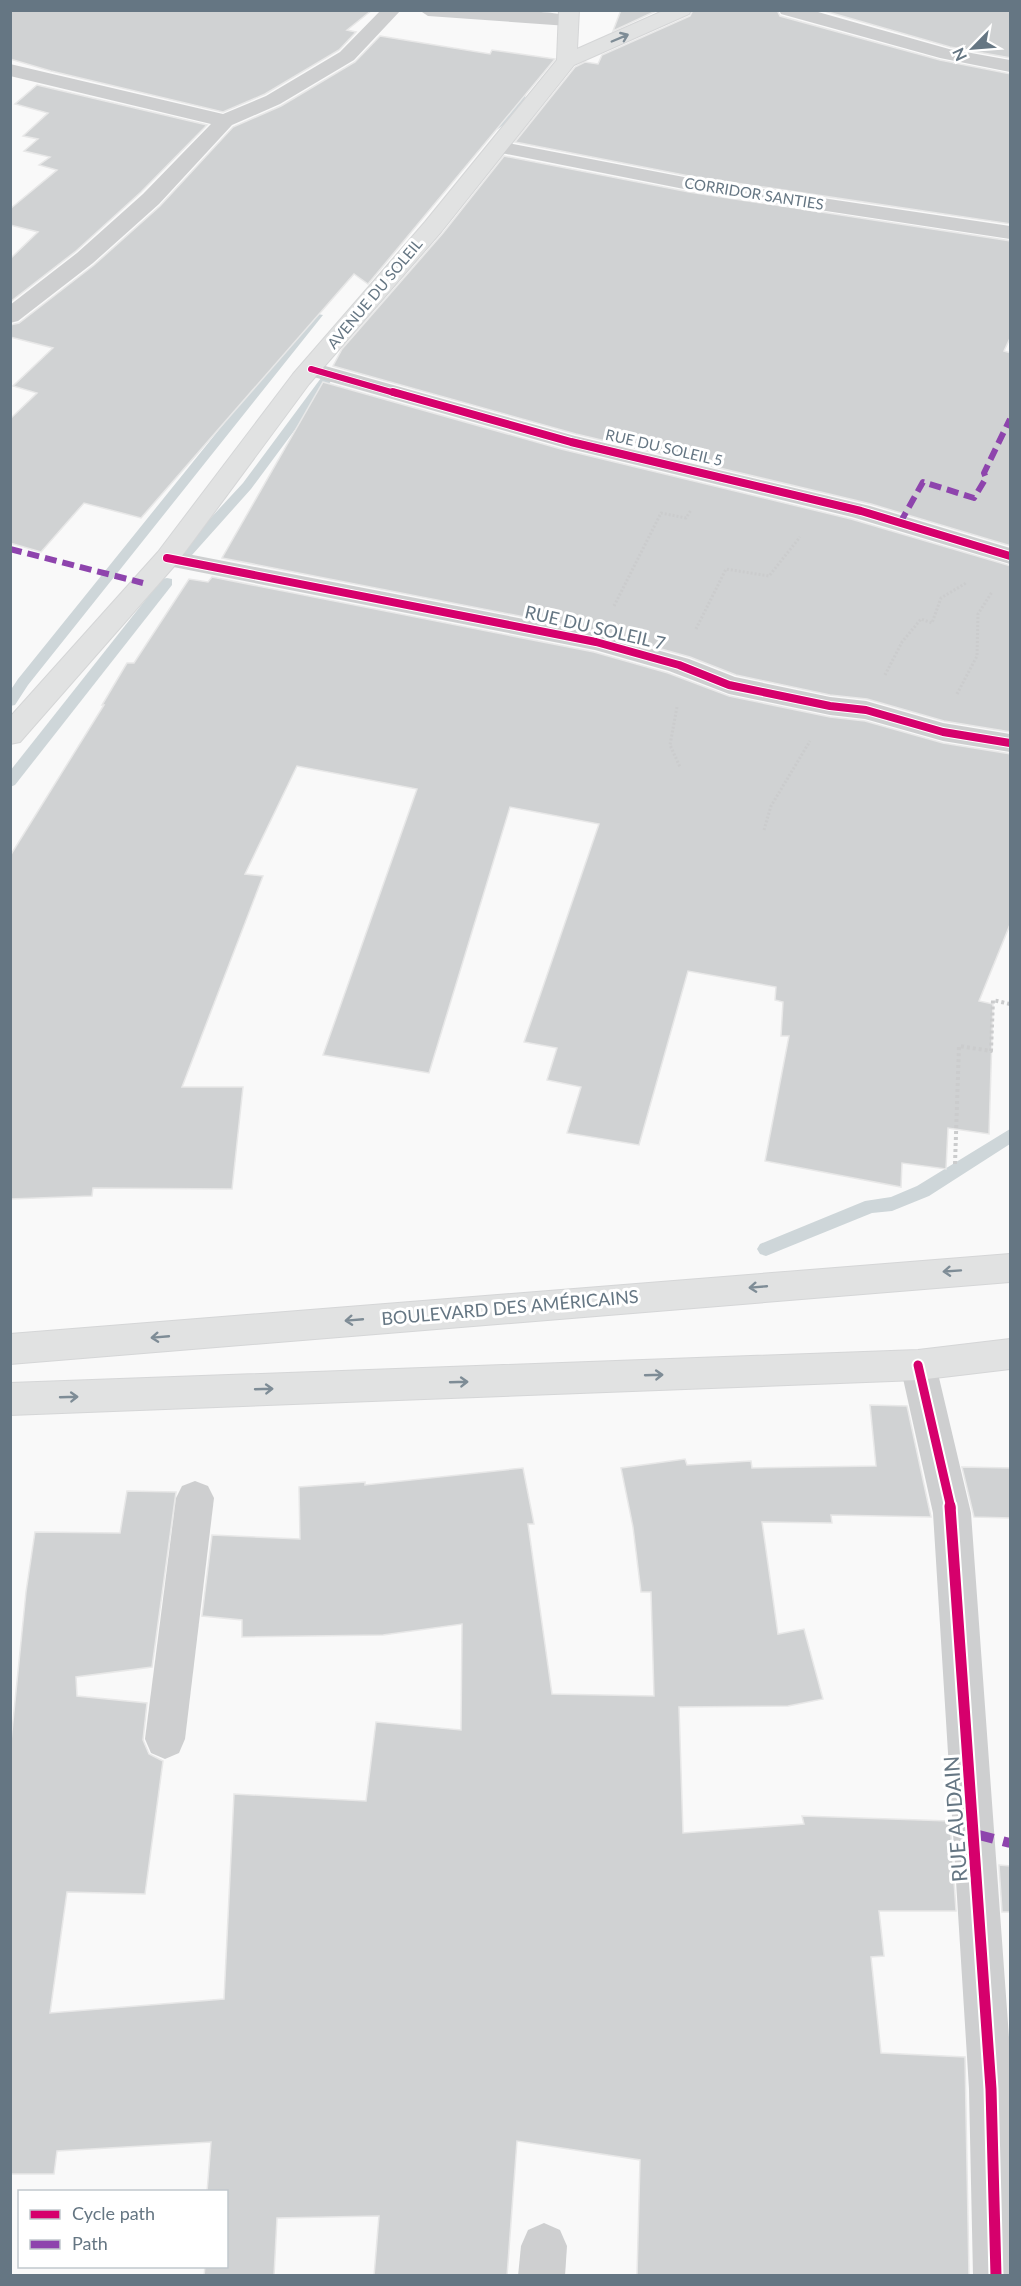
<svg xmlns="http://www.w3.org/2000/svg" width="1021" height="2286" font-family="Lato,sans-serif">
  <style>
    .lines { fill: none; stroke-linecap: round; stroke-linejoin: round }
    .stream { fill: #ced6d9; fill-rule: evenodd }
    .building { fill: #d0d2d3; stroke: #e8e8e8; stroke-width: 1.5 }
    .major-casing { stroke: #d5d6d7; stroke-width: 2 }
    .path-far1 { stroke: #cbcccd; stroke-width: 3; stroke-dasharray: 2 2; stroke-linecap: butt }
    .path { stroke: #cbcccd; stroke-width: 4; stroke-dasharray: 3 3; stroke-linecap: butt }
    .minor { fill: #cecfd0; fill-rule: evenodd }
    .major { fill: #e1e2e2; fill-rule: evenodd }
    .quiet-far1 { stroke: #8e44ad; stroke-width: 6; stroke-dasharray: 12 6; stroke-linecap: butt }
    .quiet { stroke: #8e44ad; stroke-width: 10; stroke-dasharray: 19 10; stroke-linecap: butt }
    .cycleway-far3-casing { stroke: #fff; stroke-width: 8 }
    .cycleway-far2-casing { stroke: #fff; stroke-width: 10 }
    .cycleway-far1-casing { stroke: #fff; stroke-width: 13 }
    .cycleway-casing { stroke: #fff; stroke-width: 15 }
    .cycleway-far3 { stroke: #d6006c; stroke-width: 6 }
    .cycleway-far2 { stroke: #d6006c; stroke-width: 8 }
    .cycleway-far1 { stroke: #d6006c; stroke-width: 9 }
    .cycleway { stroke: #d6006c; stroke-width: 11 }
    .oneway { stroke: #7e8c96 }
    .labels { text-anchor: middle; stroke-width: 6; stroke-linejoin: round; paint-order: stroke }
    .far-street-label { font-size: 15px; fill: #657683; stroke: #fff }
    .street-label { font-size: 18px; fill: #657683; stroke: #fff }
    .near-street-label { font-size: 21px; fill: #657683; stroke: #fff }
  </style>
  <rect width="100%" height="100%" fill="#f9f9f9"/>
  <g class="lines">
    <g class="stream">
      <polygon points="524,79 529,82 521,113 495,131 482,131 482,127 489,126 512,110 519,82"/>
      <polygon points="313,313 323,315 28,685 15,705 10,706 10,691 18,679"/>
      <polygon points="325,377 331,381 251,489 192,555 182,555 182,549 243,483 321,378"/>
      <polygon points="167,578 172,579 172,585 15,785 10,787 10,771 162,579"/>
      <polygon points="1010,1129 1010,1144 929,1196 892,1211 872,1213 766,1256 760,1254 757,1249 760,1244 865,1201 891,1197 917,1186"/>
    </g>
  </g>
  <g class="building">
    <polygon points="10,10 372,10 347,30 356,32 339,50 265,94 223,112 51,71 10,59"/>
    <polygon points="621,10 658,10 613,31"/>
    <polygon points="693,10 777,10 780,16 940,60 1011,74 1011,224 689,176 515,142 575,67 585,62 598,64 602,55 690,16"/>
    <polygon points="821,10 1011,10 1011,58 950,47"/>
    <polygon points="380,36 490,54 492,50 555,59 368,284 354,274 141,518 84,503 41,552 10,543 10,419 37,393 13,386 53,348 10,337 10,325 19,323 94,265 160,206 233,127 281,106 355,62"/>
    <polygon points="37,85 207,125 141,192 76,251 10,302 10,259 38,232 10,225 10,209 57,170 39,165 50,157 24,151 38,139 23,136 48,113 15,104"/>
    <polygon points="504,156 689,192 1011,241 1011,336 1004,351 1011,353 1011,546 871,504 576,434 333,366 342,349 443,233"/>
    <polygon points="323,382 561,449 851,519 1011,566 1011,732 944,721 867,699 830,695 736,675 690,657 596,631 222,558"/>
    <polygon points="212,577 594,652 668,673 729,696 830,717 865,721 943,743 1011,754 1011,922 979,1001 993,1004 989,1134 948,1128 946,1169 902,1163 901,1187 765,1161 789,1036 781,1036 783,1002 775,1000 776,987 688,971 639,1145 567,1133 581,1087 547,1080 557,1048 524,1042 599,824 510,807 429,1073 323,1055 417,789 297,766 245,874 263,876 182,1087 243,1087 232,1189 93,1188 92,1196 10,1199 10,856 104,705 102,705 127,663 134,663 189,579 208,582"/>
    <polygon points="870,1405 907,1406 931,1517 831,1515 832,1523 762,1522 778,1634 804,1629 823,1699 788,1706 679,1707 683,1833 804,1824 802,1816 950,1821 956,1911 879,1911 884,1956 871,1957 881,2053 965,2057 969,2276 637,2276 640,2160 517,2141 507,2276 374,2276 379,2216 277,2218 274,2276 204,2276 205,2266 226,2266 226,2192 207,2192 211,2142 57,2151 54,2174 10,2174 10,1751 26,1592 35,1532 120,1533 127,1491 176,1492 152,1667 76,1677 77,1696 147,1703 143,1740 149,1754 163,1761 145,1894 67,1892 50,2013 224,1999 234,1794 366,1801 376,1722 461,1730 462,1624 383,1635 242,1637 242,1620 202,1616 212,1535 300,1539 299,1487 365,1482 365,1485 523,1468 534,1524 528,1524 552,1694 654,1696 651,1592 641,1592 633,1527 621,1468 685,1459 687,1465 751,1461 752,1468 876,1466"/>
    <polygon points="962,1467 1011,1468 1011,1518 974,1517"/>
    <polygon points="999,1865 1011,1866 1011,1912 1002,1912"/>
  </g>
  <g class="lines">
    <defs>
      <g id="major">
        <polygon points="559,10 579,10 577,49 665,10 691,10 689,14 574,65 441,232 309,384 176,564 20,742 10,744 10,717 158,552 293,374 425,222 557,60"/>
        <polygon points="1010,1254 1010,1282 10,1364 10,1334"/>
        <polygon points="1010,1339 1010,1369 918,1380 10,1415 10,1383 918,1350"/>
      </g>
    </defs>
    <use href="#major" class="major-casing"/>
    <g class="path-far1">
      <polyline points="614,606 661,513 686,518 691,510"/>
      <polyline points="696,629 726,569 769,576 800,537"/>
      <polyline points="885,675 902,642 921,619 932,623 941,598 966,583"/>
      <polyline points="957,694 977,656 978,614 992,592"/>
      <polyline points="677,707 670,745 680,767"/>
      <polyline points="764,830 771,806 810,741"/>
    </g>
    <polyline class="path" points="955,1164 959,1046 991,1051 993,1000 1010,1004"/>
    <g class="minor">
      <polygon points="381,10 401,10 354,60 280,104 232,125 159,204 93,263 18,321 10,323 10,305 77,253 143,194 211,124 10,76 10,64 223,114 266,96 340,52"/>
      <path d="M419 10C442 10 568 7 578 20L568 26 428 16Z"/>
      <polygon points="779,10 811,10 949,49 1010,60 1010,72 940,58 781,14"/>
      <polygon points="498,141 689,178 1010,226 1010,239 689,190 491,151 488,147 491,143"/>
      <polygon points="311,362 575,436 870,506 1010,548 1010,564 852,517 562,447 303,374 299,369 303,364"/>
      <polygon points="167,550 596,633 689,659 735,677 830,697 866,701 943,723 1010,734 1010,752 943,741 865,719 830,715 729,694 669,671 595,650 158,564 154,558 158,552"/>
      <polygon points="918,1350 931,1354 936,1365 971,1513 1010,2051 1010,2276 973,2276 969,2089 933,1513 900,1365 905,1354"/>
      <polygon points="195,1481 208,1486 214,1498 185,1739 179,1753 165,1759 151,1753 145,1739 176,1498 182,1486"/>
      <polygon points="544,2223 560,2230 567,2246 565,2276 518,2276 521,2246 528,2230"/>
    </g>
    <use href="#major" class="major"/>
    <g class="quiet-far1">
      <polyline points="900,523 923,482 974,498 986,478 984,473 1010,419"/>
      <polyline points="10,549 143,583"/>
    </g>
    <polyline class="quiet" points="975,1834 1010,1843"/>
    <defs>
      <polyline id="cycleway-far3" points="311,369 398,394"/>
      <g id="cycleway-far2">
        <polyline points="393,392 571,442 861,511 1010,556"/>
        <polyline points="167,558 596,642 679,665 729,685 830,706 866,710 943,732 1010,743"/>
      </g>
      <polyline id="cycleway-far1" points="918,1365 951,1508"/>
      <polyline id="cycleway" points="950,1506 991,2089 996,2276"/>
    </defs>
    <use href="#cycleway-far3" class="cycleway-far3-casing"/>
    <use href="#cycleway-far2" class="cycleway-far2-casing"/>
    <use href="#cycleway-far1" class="cycleway-far1-casing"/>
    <use href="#cycleway" class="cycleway-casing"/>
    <use href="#cycleway-far3" class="cycleway-far3"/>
    <use href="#cycleway-far2" class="cycleway-far2"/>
    <use href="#cycleway-far1" class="cycleway-far1"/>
    <use href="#cycleway" class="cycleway"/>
  </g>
  <defs><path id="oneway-shaft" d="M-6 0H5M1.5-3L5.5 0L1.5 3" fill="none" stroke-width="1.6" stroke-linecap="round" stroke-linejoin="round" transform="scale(1.5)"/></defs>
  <g class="oneway">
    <use href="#oneway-shaft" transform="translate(620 38) rotate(-23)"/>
    <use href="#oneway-shaft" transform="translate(952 1271) rotate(176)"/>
    <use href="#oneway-shaft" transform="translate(758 1287) rotate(175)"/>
    <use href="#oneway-shaft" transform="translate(354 1320) rotate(175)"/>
    <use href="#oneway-shaft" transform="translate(160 1337) rotate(175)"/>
    <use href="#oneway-shaft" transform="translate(654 1375) rotate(-2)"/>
    <use href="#oneway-shaft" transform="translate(459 1382) rotate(-2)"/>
    <use href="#oneway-shaft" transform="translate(264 1389) rotate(-2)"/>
    <use href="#oneway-shaft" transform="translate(69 1397) rotate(-2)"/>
  </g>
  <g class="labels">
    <g class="far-street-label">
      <text transform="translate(754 194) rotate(9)" y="5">CORRIDOR SANTIES</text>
      <text transform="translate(375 294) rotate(-50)" y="5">AVENUE DU SOLEIL</text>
      <text transform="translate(664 448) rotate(13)" y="5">RUE DU SOLEIL 5</text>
    </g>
    <g class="street-label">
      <text transform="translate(595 628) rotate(13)" y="6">RUE DU SOLEIL 7</text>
      <text transform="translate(510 1308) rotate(-5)" y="6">BOULEVARD DES AMÉRICAINS</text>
    </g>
    <g class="near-street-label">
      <text transform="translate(956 1819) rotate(-94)" y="7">RUE AUDAIN</text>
    </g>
  </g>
  <rect width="1021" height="2286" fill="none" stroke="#657683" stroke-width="24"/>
  <rect x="18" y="2190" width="210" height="78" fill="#ffffff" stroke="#c1c8cd" stroke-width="1.5"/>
  <rect x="30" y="2210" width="30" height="9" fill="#d6006c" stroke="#c1c8cd" stroke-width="1.5"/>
  <text x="72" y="2220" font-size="18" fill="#657683">Cycle path</text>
  <rect x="30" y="2240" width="30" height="9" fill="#8e44ad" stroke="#c1c8cd" stroke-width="1.5"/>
  <text x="72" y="2250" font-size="18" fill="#657683">Path</text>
  <g transform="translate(973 48) rotate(245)" stroke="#ffffff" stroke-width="4.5" paint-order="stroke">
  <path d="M0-4.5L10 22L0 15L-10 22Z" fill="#657683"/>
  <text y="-9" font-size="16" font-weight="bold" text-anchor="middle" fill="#657683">N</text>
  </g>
</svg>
